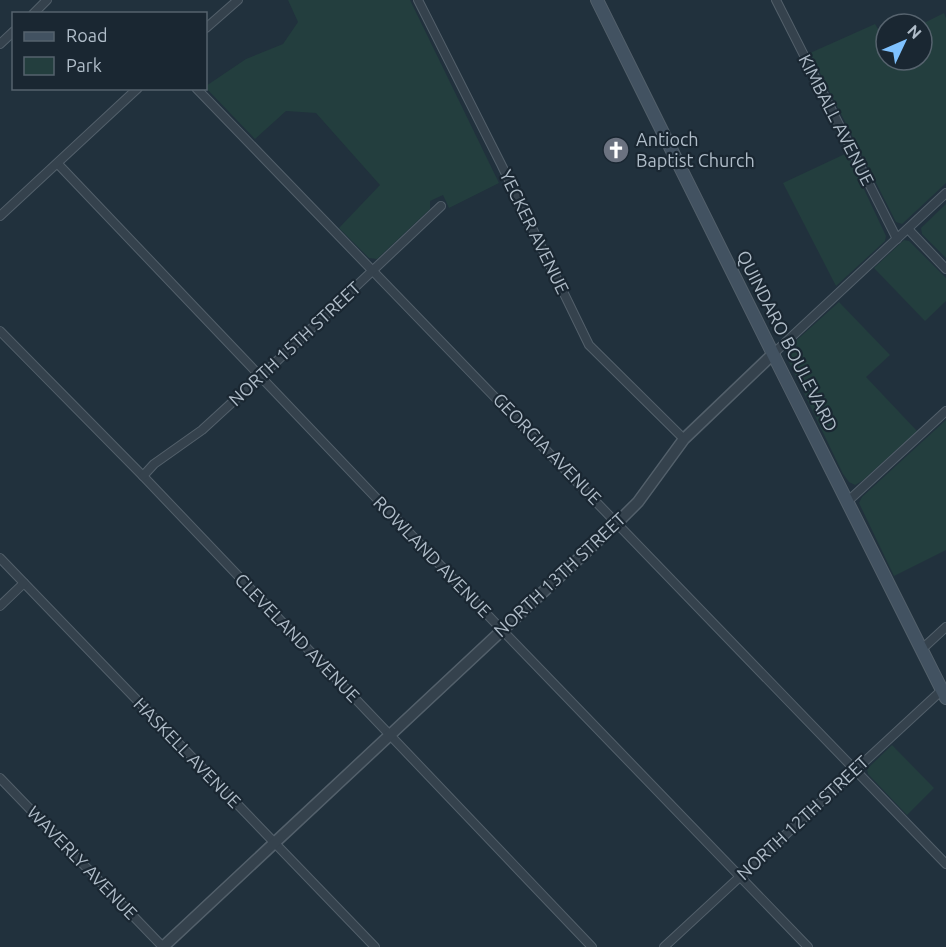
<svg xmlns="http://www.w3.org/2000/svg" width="946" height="947" font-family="Ubuntu,sans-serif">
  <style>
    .green { fill: #233e3e }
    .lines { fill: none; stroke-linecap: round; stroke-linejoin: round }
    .minor-casing { stroke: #53606b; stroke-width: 10 }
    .tertiary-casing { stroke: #53606b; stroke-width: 13 }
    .secondary-casing { stroke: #53606b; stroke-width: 14 }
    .minor { stroke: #35424d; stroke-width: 8 }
    .tertiary { stroke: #35424d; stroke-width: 10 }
    .secondary { stroke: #425261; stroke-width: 12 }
    .labels { text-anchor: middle; stroke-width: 4.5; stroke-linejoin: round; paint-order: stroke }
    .street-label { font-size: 18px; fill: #b0bdc9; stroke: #1a2732 }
    .poi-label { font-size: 18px; fill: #b0bdc9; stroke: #1a2732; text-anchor: start }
  </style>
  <rect width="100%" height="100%" fill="#21313d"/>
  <g class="green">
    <polygon points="288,0 410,0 499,183 449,208 443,195 430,201 430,209 377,259 369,258 339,228 380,185 316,113 286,111 255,139 206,88 206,86 246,59 283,44 298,22"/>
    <polygon points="944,13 946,18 946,183 902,224 896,222 810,53 875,24 886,42 886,60 922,60 922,24"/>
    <polygon points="847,153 886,236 885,241 836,286 783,183"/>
    <polygon points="946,204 946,258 922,234 921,228"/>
    <polygon points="904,240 909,241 946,278 946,301 925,321 874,268"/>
    <polygon points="839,302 890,355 866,377 917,431 862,481 855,485 849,482 843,474 786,356 789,347"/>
    <polygon points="946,420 946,550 894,576 859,503 862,497"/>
    <polygon points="892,745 934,788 907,815 868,774 867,769"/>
  </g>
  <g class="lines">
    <defs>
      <g id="minor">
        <polyline points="418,0 501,164 589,345 684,439"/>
        <polyline points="776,0 897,239"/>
        <polyline points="33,14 47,0"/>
        <polyline points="206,28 238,0"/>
        <polyline points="0,44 14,31"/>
        <polyline points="196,88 946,864"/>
        <polyline points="58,164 502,630 808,947"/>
        <polyline points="0,216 138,88"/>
        <polyline points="908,229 946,269"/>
        <polyline points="0,331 143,476 592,947"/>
        <polyline points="773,354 946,193"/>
        <polyline points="143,476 154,464 202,430 261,376 441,206"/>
        <polyline points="847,502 946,411"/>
        <polyline points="0,558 375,947"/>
        <polyline points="0,606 24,583"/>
        <polyline points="921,650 946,627"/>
        <polyline points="0,778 163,947"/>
        <polyline points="664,947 942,690"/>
      </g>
      <polyline id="tertiary" points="163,947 618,522 638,502 684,439 773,354"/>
      <polyline id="secondary" points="597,0 778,364 946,698"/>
    </defs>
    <use href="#minor" class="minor-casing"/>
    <use href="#tertiary" class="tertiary-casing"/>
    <use href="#secondary" class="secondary-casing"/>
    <use href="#minor" class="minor"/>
    <use href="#tertiary" class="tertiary"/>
    <use href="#secondary" class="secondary"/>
  </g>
  <defs>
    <symbol id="church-disc" viewBox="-11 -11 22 22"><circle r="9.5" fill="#6b7280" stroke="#1a2732"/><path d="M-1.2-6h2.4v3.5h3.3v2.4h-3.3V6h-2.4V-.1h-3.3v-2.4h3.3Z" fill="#fff"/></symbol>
  </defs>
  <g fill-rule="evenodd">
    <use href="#church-disc" x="601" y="135" width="30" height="30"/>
  </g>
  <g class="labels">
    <g class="street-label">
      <text transform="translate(836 120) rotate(63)" y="6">KIMBALL AVENUE</text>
      <text transform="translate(534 232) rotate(64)" y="6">YECKER AVENUE</text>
      <text transform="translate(787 341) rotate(63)" y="6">QUINDARO BOULEVARD</text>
      <text transform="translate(295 344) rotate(-43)" y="6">NORTH 15TH STREET</text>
      <text transform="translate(547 449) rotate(46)" y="6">GEORGIA AVENUE</text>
      <text transform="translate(432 557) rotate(46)" y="6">ROWLAND AVENUE</text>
      <text transform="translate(560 575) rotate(-43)" y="6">NORTH 13TH STREET</text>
      <text transform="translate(297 638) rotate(46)" y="6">CLEVELAND AVENUE</text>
      <text transform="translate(187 753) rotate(46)" y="6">HASKELL AVENUE</text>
      <text transform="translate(803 818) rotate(-43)" y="6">NORTH 12TH STREET</text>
      <text transform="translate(82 863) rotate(46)" y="6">WAVERLY AVENUE</text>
    </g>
    <g class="poi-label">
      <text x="636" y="146">Antioch<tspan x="636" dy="21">Baptist Church</tspan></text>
    </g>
  </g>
  <rect x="12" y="12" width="195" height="78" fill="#1a2732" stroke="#56636e" stroke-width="1.5"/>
  <rect x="24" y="32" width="30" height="9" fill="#425261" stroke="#56636e" stroke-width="1.5"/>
  <text x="66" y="42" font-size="18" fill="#b0bdc9">Road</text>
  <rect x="24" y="57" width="30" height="18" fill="#233e3e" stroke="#56636e" stroke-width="1.5"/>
  <text x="66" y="72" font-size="18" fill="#b0bdc9">Park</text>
  <g transform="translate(904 42) rotate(46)"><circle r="28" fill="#1a2732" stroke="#56636e" stroke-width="1.5"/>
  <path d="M0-4.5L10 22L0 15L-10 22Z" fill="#7fc2ff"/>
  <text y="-9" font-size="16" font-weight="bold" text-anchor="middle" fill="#b0bdc9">N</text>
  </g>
</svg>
